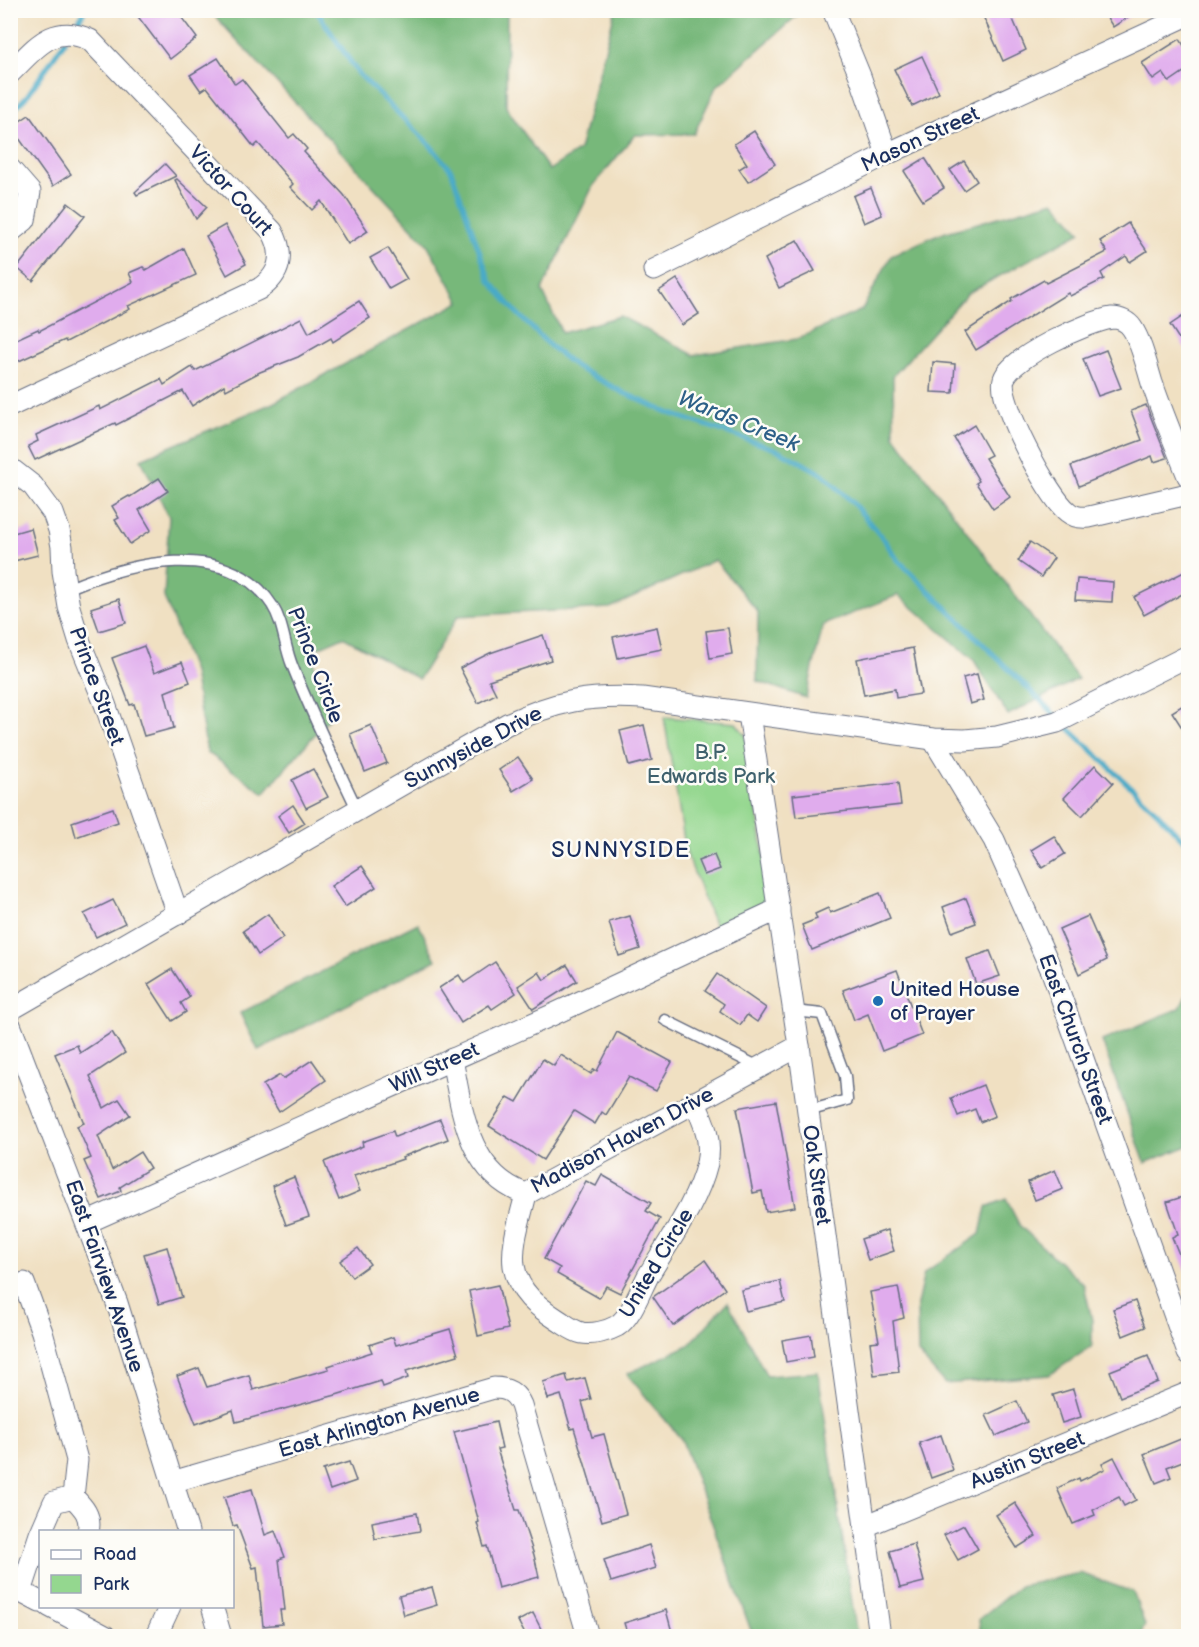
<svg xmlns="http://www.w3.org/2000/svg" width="1199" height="1647" font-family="'Balsamiq Sans',sans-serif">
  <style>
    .green { fill: #94d78f; stroke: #588376; stroke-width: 1.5 }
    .forest { fill: #77b87a; stroke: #49746c; stroke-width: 1.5 }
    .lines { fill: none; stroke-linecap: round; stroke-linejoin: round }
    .stream { stroke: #48aac7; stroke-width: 5 }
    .building { fill: #e0aced }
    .service-casing { stroke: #666d81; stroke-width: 13 }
    .minor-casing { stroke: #666d81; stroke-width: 23 }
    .service { stroke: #fff; stroke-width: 10 }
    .minor { stroke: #fff; stroke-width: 21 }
    .poi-dot { fill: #1f6fb2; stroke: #fdfcf7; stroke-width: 2 }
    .labels { text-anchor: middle; stroke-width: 5; stroke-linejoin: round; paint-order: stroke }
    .street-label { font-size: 21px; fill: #1b2f5e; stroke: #fdfcf7 }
    .park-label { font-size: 21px; fill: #3f616d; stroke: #fdfcf7 }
    .poi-label { font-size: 21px; fill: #1b2f5e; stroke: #fdfcf7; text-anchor: start }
    .water-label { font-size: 22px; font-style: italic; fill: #2d6088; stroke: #fdfcf7 }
    .neighbourhood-label { font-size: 22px; letter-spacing: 1.5px; fill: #1b2f5e; stroke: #fdfcf7 }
  </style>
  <rect width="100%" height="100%" fill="#fdfcf7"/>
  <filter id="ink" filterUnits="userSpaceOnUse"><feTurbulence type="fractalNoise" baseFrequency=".0167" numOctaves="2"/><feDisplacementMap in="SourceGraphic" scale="12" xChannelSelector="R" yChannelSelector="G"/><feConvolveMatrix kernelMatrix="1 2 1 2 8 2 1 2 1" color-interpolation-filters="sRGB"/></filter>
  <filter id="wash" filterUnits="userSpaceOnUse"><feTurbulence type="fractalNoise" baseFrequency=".008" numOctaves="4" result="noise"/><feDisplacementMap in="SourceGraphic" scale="24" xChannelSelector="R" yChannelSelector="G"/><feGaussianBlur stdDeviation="1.35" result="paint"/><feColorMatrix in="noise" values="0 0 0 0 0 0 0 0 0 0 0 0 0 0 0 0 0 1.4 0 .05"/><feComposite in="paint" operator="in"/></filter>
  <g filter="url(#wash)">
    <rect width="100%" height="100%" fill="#f0e0c2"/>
    <polygon class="green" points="664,717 736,723 746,736 771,905 716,929 686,852"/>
    <g class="forest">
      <polygon points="210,11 507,11 506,107 549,170 579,150 615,11 800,11 801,12 716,87 694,134 635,135 593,186 542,290 562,333 620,316 694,355 797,339 862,310 891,256 936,235 1054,201 1081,232 968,293 893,376 894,435 1078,679 1008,715 973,659 898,595 823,625 806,698 757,681 758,612 715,560 610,608 458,616 419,679 343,637 311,651 329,718 264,793 207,752 193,672 164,597 169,517 141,459 273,403 460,302 427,244"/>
      <polygon points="418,923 436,960 258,1050 240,1013"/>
      <polygon points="1188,992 1188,1146 1145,1163 1102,1041 1180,1008"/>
      <polygon points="1006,1199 1020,1226 1084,1285 1092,1320 1092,1346 1049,1375 945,1384 918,1353 917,1305 924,1273 980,1234 986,1207"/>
      <polygon points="728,1302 767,1376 818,1372 857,1636 753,1636 682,1440 627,1374 689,1345"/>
      <polygon points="1080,1573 1133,1592 1145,1625 1140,1636 981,1636 979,1619 1020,1586"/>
    </g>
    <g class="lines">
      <g class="stream">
        <polyline points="316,10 358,73 430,145 451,170 490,281 516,312 550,346 576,367 624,393 669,413 778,450 823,474 852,502 885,541 897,559 1056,716"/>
        <polyline points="74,28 85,10"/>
        <polyline points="10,114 27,96 65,41"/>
        <polyline points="1063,723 1157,812 1188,845"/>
      </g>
    </g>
    <g id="blocks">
      <g class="building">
        <polygon points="133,10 176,10 197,38 170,59"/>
        <polygon points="995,10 1009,10 1026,50 1003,61 983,16"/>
        <polygon points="1102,10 1139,10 1113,27"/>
        <polygon points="1180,39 1188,53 1188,69 1169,82 1163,73 1153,80 1142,63"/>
        <polygon points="922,56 939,93 912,106 894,69"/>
        <polygon points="218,58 235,84 242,79 289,138 294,134 307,149 304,152 344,195 368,231 348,244 321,201 312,210 290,187 293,184 258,143 254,147 207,87 201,91 190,75"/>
        <polygon points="29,115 71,174 53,186 11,127"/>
        <polygon points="754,131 775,164 748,182 739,169 747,164 734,144"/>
        <polygon points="925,158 944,188 923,201 904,171"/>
        <polygon points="964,161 977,181 964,190 950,170"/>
        <polygon points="165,164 176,176 137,195 135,192"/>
        <polygon points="177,179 207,207 196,219 175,180"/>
        <polygon points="871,188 882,215 864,223 853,196"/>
        <polygon points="68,203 85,216 33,281 17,268"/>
        <polygon points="1128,223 1147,251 1130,262 1126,256 1101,273 1104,279 1070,296 1068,293 976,350 965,332 1012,301 1011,299 1044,280 1046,283 1107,252 1100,241"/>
        <polygon points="225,225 246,264 227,275 206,236"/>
        <polygon points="797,240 815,271 779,288 765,259"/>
        <polygon points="184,248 196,275 128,306 130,309 66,342 65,340 10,365 10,342 38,329 39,331 133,282 129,273 143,267 146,270"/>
        <polygon points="388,248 407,279 389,289 370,258"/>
        <polygon points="677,279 699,314 682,325 659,291"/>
        <polygon points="359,301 370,318 333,342 331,338 298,357 260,372 226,390 224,385 192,406 183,391 116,425 115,423 35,460 28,446 38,441 36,435 99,406 100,410 161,379 164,385 192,367 195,371 301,318 309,333"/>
        <polygon points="1188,313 1188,353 1170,325"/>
        <polygon points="1106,350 1121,388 1098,396 1083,359"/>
        <polygon points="933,362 955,364 953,393 931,392"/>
        <polygon points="1146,405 1167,458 1154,462 1152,456 1079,486 1071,466 1142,440 1131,411"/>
        <polygon points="974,425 991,455 985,458 1010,497 993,509 976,483 979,481 954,438"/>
        <polygon points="159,478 168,491 139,510 151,530 130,544 115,520 119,518 112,506 129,496 130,497"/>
        <polygon points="31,528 38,555 10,562 10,534"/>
        <polygon points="1030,542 1054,558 1041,577 1018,561"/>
        <polygon points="1188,570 1188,591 1144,615 1134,597"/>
        <polygon points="1077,579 1113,582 1112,602 1075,600"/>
        <polygon points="119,599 126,623 99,631 91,608"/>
        <polygon points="657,627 662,649 618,658 613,637"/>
        <polygon points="728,628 732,654 710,658 706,631"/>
        <polygon points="543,635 551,660 489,680 496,694 478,703 460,668 490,653"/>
        <polygon points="144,646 154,673 182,662 190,682 165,692 174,728 144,736 134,704 130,705 112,658"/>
        <polygon points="913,648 921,694 896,698 895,689 864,695 857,659"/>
        <polygon points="977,674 984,700 970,704 963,678"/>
        <polygon points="1188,702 1188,737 1172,712"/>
        <polygon points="371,725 387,763 365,772 350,734"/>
        <polygon points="644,725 652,760 629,766 620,731"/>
        <polygon points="518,757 533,779 513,791 499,770"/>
        <polygon points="1095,765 1113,783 1082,816 1064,798"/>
        <polygon points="313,769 328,797 306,808 292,780"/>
        <polygon points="898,783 901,805 796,817 793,795"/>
        <polygon points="293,805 305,823 289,833 278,816"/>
        <polygon points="113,808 118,822 76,837 72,822"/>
        <polygon points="1054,836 1065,854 1042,868 1031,850"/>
        <polygon points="714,855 720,869 704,875 698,861"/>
        <polygon points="362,866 376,887 345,907 331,886"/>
        <polygon points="880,893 890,918 812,950 802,925 817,919 815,914 828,908 830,913"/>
        <polygon points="966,898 976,923 952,932 943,907"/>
        <polygon points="113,900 125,923 96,937 84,914"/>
        <polygon points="268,914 283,938 258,955 243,931"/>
        <polygon points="630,916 640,949 619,956 609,922"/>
        <polygon points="1088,916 1107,960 1079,974 1059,929"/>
        <polygon points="990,951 1000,976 976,984 967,959"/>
        <polygon points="495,962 516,993 492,1009 489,1005 461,1023 439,988 459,975 464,983"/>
        <polygon points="567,965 577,981 533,1009 518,986 539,972 544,980"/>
        <polygon points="172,969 190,997 181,1003 186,1012 172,1021 148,984"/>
        <polygon points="897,970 922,1035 882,1051 868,1014 854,1020 843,990"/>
        <polygon points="717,974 766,1008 757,1022 747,1015 740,1025 720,1011 724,1004 705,991"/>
        <polygon points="112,1032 125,1053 90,1076 104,1108 119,1099 130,1115 98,1136 112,1170 140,1152 150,1168 120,1187 121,1191 101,1199 84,1161 91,1158 77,1126 84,1123 55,1054 77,1045 80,1053"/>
        <polygon points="617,1032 672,1062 656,1091 629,1077 606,1115 602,1112 595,1124 574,1111 543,1160 489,1126 508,1097 517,1102 543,1059 554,1066 561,1055 591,1074 594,1069 597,1071"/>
        <polygon points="312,1060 326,1080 279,1112 263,1085 280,1075 283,1079"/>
        <polygon points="983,1085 995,1116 980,1122 975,1109 958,1116 951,1098"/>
        <polygon points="776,1101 795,1207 766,1212 762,1191 753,1193 737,1108"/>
        <polygon points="440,1119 448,1139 402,1157 403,1159 354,1176 360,1191 339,1200 324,1162 363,1146 362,1142 393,1131 395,1137"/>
        <polygon points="1055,1170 1063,1189 1035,1200 1028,1182"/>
        <polygon points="602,1175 651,1203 646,1211 660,1219 620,1293 606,1286 599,1298 557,1274 560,1268 544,1259 586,1181 596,1186"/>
        <polygon points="294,1177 309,1217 286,1225 272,1186"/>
        <polygon points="1188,1195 1188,1276 1172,1237 1178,1234 1167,1202"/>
        <polygon points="887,1230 894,1251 868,1260 861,1239"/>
        <polygon points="167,1247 182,1297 159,1304 144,1254"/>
        <polygon points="358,1248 370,1264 352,1277 340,1261"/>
        <polygon points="705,1260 725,1289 673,1326 653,1297"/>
        <polygon points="780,1281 785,1302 746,1311 741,1290"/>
        <polygon points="498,1285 508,1329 478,1336 469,1291"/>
        <polygon points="898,1287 904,1318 893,1321 899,1372 874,1375 870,1342 879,1341 870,1292"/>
        <polygon points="1135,1301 1145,1327 1123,1336 1113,1309"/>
        <polygon points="450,1329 458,1355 406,1371 408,1378 383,1387 381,1381 336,1395 236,1422 233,1410 196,1424 177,1376 199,1368 207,1387 249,1375 253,1390 329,1369 328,1366 372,1352 369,1345 393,1337 396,1345"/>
        <polygon points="811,1335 814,1357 786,1362 782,1340"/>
        <polygon points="1148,1356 1158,1382 1120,1397 1110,1371"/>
        <polygon points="566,1375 568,1382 585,1378 591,1399 582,1402 592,1437 604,1434 626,1514 602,1521 574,1428 571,1429 561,1395 548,1399 543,1382"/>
        <polygon points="1073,1389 1081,1417 1062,1423 1053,1395"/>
        <polygon points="1017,1401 1027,1422 996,1436 986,1415"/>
        <polygon points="496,1422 502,1448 497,1449 516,1510 519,1510 534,1555 539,1577 498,1588 487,1546 484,1547 477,1523 479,1522 454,1432"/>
        <polygon points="941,1435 953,1470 931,1478 919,1443"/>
        <polygon points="1188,1436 1188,1459 1167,1467 1171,1477 1156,1483 1144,1454"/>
        <polygon points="1114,1457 1136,1500 1124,1506 1119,1497 1093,1510 1095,1515 1073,1524 1057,1488 1079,1478 1080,1481 1105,1469 1102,1463"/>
        <polygon points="349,1462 356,1481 330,1490 323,1470"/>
        <polygon points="252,1489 265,1535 275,1531 285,1557 279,1559 285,1610 280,1610 282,1624 263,1626 257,1567 253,1568 237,1525 233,1526 224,1497"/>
        <polygon points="1015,1503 1036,1536 1017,1548 996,1515"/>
        <polygon points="417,1513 420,1531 375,1539 372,1522"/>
        <polygon points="964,1525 978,1549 958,1560 944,1535"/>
        <polygon points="914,1544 924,1582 900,1588 890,1551"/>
        <polygon points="649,1545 656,1568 611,1582 604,1560"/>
        <polygon points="432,1587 437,1605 404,1615 399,1596"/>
        <polygon points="666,1610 673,1636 628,1636 624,1623"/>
        <polygon points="533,1613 542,1631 531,1636 526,1636 518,1621"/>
      </g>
    </g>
  </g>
  <g filter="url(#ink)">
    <use href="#blocks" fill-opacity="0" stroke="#666d81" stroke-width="1.5"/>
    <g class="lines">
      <defs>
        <g id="service">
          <path d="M67 589C128 563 227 537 272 605 284 624 284 645 292 665 312 715 335 763 358 811"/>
          <polyline points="794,1011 822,1014 845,1076 847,1100 808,1111"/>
          <polyline points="665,1020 759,1067"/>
        </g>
        <g id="minor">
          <polyline points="833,10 860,76 887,154"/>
          <path d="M10 73C35 49 52 22 90 40L272 231C285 254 281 275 259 289L10 406"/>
          <polyline points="10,169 30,192 25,220 10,232"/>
          <polyline points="654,270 887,154 1188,15"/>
          <polyline points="10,468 33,486 53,513 59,530 62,547 63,571 69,607 79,640 105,704 178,914"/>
          <path d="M1188 476C1176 446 1163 415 1152 383 1147 367 1141 341 1132 328 1128 322 1120 318 1112 318 1089 321 1011 357 1004 379 997 401 1049 498 1068 512 1074 517 1081 518 1089 517L1188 494"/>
          <polyline points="749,714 799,1046 880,1636"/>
          <polyline points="933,739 994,840 1051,969 1188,1353"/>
          <path d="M10 1010 507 724C556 701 588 695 642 698L933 739 965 740 997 737 1057 722 1188 656"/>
          <polyline points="10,1025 117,1303 188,1532"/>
          <path d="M452 1059C462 1111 468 1174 526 1194L799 1046"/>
          <path d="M526 1194C521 1216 511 1243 514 1266 518 1292 538 1307 558 1320 566 1325 573 1331 582 1333 593 1335 608 1331 617 1326 631 1317 640 1291 648 1276 669 1240 697 1204 707 1163 712 1141 704 1121 694 1102"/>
          <polyline points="88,1222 552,1015 779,909"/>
          <polyline points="24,1283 42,1332 77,1460 73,1497"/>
          <path d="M172 1482 494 1388C508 1388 516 1393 521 1405L588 1636"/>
          <polyline points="865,1526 1188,1393"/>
          <path d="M41 1532 54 1502 73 1497C83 1507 92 1516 88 1532"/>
          <polyline points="40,1534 21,1592 40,1602"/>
          <polyline points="49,1606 105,1636"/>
          <polyline points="212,1606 221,1636"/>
          <polyline points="156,1636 170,1606"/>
        </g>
      </defs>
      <use href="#service" class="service-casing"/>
      <use href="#minor" class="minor-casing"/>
      <use href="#service" class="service"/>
      <use href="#minor" class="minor"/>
    </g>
  </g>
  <circle class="poi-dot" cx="878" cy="1001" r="6"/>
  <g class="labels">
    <g class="street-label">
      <text transform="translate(920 139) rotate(-25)" y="7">Mason Street</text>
      <text transform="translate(231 190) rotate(48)" y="7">Victor Court</text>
      <text transform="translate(316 665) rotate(69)" y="7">Prince Circle</text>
      <text transform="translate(97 686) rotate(70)" y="7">Prince Street</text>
      <text transform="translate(473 747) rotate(-28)" y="7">Sunnyside Drive</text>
      <text transform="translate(1076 1039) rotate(70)" y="7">East Church Street</text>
      <text transform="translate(434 1067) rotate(-24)" y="7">Will Street</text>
      <text transform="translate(622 1140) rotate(-28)" y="7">Madison Haven Drive</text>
      <text transform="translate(817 1175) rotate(82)" y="7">Oak Street</text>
      <text transform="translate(656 1263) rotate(-59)" y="7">United Circle</text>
      <text transform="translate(105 1276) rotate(71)" y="7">East Fairview Avenue</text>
      <text transform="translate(379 1422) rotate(-16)" y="7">East Arlington Avenue</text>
      <text transform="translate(1027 1460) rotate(-22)" y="7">Austin Street</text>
    </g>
    <g class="park-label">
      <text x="711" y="759">B.P.<tspan x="711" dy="24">Edwards Park</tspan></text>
    </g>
    <g class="poi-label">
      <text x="890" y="996">United House<tspan x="890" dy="24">of Prayer</tspan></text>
    </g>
    <g class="water-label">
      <text transform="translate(739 420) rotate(22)" y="8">Wards Creek</text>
    </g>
    <g class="neighbourhood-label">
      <text x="621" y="857">SUNNYSIDE</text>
    </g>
  </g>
  <rect width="1199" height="1647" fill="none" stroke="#fdfcf7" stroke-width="36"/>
  <rect x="39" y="1530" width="195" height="78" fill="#fdfcf7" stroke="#a3aaba" stroke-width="1.5"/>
  <rect x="51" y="1550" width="30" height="9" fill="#ffffff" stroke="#a3aaba" stroke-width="1.5"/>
  <text x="93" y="1560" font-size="18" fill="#1b2f5e">Road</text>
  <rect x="51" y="1575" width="30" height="18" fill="#94d78f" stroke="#a3aaba" stroke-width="1.5"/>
  <text x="93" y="1590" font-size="18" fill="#1b2f5e">Park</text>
</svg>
